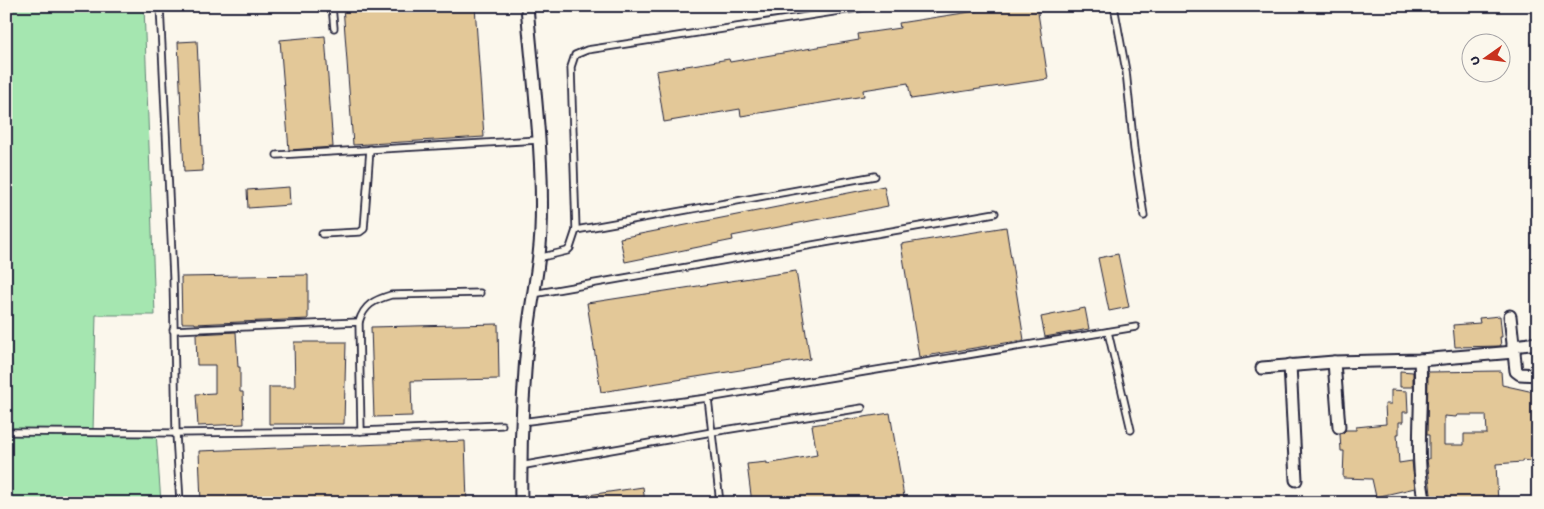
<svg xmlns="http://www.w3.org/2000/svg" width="1544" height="509" font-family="'Gochi Hand',sans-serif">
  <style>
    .green { fill: #a5e6b0; stroke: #648476 }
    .building { fill: #e3c898; stroke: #22223b; fill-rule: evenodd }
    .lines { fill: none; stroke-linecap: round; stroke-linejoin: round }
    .service-casing { stroke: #22223b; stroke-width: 9 }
    .minor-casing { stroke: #22223b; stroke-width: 15 }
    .service { stroke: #fbf7ec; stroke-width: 5.5 }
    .minor { stroke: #fbf7ec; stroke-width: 11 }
  </style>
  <rect width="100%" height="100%" fill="#fbf7ec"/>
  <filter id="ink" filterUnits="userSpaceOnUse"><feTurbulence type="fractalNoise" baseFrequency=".02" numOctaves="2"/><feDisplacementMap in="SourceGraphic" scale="10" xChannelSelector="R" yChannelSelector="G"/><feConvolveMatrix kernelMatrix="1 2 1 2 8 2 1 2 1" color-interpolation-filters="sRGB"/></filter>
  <g filter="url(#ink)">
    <polygon class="green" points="6,6 144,6 155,315 96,315 93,431 156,432 161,503 6,503"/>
    <g class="building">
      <polygon points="343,6 475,6 484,137 353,145"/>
      <polygon points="1009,6 1037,6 1048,79 911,99 908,83 863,90 864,96 741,116 740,109 664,122 656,71 729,59 730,62 859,40 858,34 900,28 899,23"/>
      <polygon points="325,36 333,147 289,150 280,40"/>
      <polygon points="197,41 203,171 184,172 178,42"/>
      <polygon points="884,186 888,206 732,236 733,240 625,262 620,238"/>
      <polygon points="289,187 290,205 248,208 247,190"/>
      <polygon points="1006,227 1024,340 919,357 901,244"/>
      <polygon points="1118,254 1129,307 1109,311 1098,258"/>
      <polygon points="796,271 810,359 601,392 587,303"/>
      <polygon points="308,275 308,319 195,324 195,323 182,323 181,277"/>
      <polygon points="1085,308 1089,329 1045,337 1041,317"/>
      <polygon points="1500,316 1502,337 1500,337 1501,346 1455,347 1453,325 1480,323 1479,318"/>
      <polygon points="498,324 499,379 411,381 412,416 374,417 371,327"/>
      <polygon points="236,332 238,367 240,367 240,392 243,392 244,424 198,426 196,394 215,393 215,365 197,365 196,334"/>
      <polygon points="294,342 346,342 344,424 269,424 269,387 295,387"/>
      <polygon points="1400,371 1413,372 1413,387 1400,387"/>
      <path d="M1501 371 1502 385 1538 393 1537 462 1522 460V462L1496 464 1498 503H1432L1427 459H1429V435H1427L1428 372ZM1457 415H1486L1487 434H1464V445H1444V416L1456 417Z"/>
      <polygon points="1391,390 1407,391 1408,412 1403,412 1403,422 1399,422 1399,434 1397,434 1399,463 1412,461 1415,488 1376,497 1372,479 1343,478 1344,451 1341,451 1340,434 1346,430 1356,430 1356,427 1386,424 1385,404 1391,404"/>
      <polygon points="890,413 905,503 752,503 747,464 767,462 767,464 817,455 812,425"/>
      <polygon points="465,441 467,503 201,503 199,451"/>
      <polygon points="643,487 645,503 575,503 575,497"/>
    </g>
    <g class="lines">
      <defs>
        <g id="service">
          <polyline points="160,6 173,277 176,433 180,503"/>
          <polyline points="332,6 334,28"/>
          <polyline points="1114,6 1126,71 1134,149 1144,216"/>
          <polyline points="277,155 539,140"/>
          <polyline points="576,230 875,176"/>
          <polyline points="322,234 360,232 364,229 370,149"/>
          <polyline points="538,258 567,251 570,248 576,230 571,67 575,55 587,50 872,6"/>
          <polyline points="533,294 995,213"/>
          <path d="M359 322C364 305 374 300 391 295L480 293"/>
          <polyline points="173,330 359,322 361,431"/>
          <polyline points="1108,332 1131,430"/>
          <polyline points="708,398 720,503"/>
          <polyline points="521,422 708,398 1136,327"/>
          <polyline points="6,432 176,433 361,431 502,425"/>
          <polyline points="520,466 712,432 862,408"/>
        </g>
        <g id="minor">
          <polyline points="1510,316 1516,371 1520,374 1538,375"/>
          <polyline points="1513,346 1538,343"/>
          <path d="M1420 360C1423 406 1414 458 1425 503"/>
          <polyline points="1334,362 1339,427"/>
          <polyline points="1290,365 1296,480"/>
          <polyline points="1262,368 1334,362 1420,360 1514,352"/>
          <path d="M521 503C520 443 523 384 529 324 533 293 540 262 541 230 544 155 533 81 527 6"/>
        </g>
      </defs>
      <use href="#service" class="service-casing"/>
      <use href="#minor" class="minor-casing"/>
      <use href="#service" class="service"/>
      <use href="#minor" class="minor"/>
    </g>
  </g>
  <rect width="1544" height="509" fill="none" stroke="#fbf7ec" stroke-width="25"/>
  <rect x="12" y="12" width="1519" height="484" fill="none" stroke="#22223b" stroke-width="2" filter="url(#ink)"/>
  <g transform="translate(1486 58) rotate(256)"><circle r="24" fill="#fbf7ec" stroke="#a4a2a5"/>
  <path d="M0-4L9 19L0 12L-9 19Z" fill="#c8321e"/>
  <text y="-8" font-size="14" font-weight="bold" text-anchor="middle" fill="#22223b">U</text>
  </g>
</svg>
